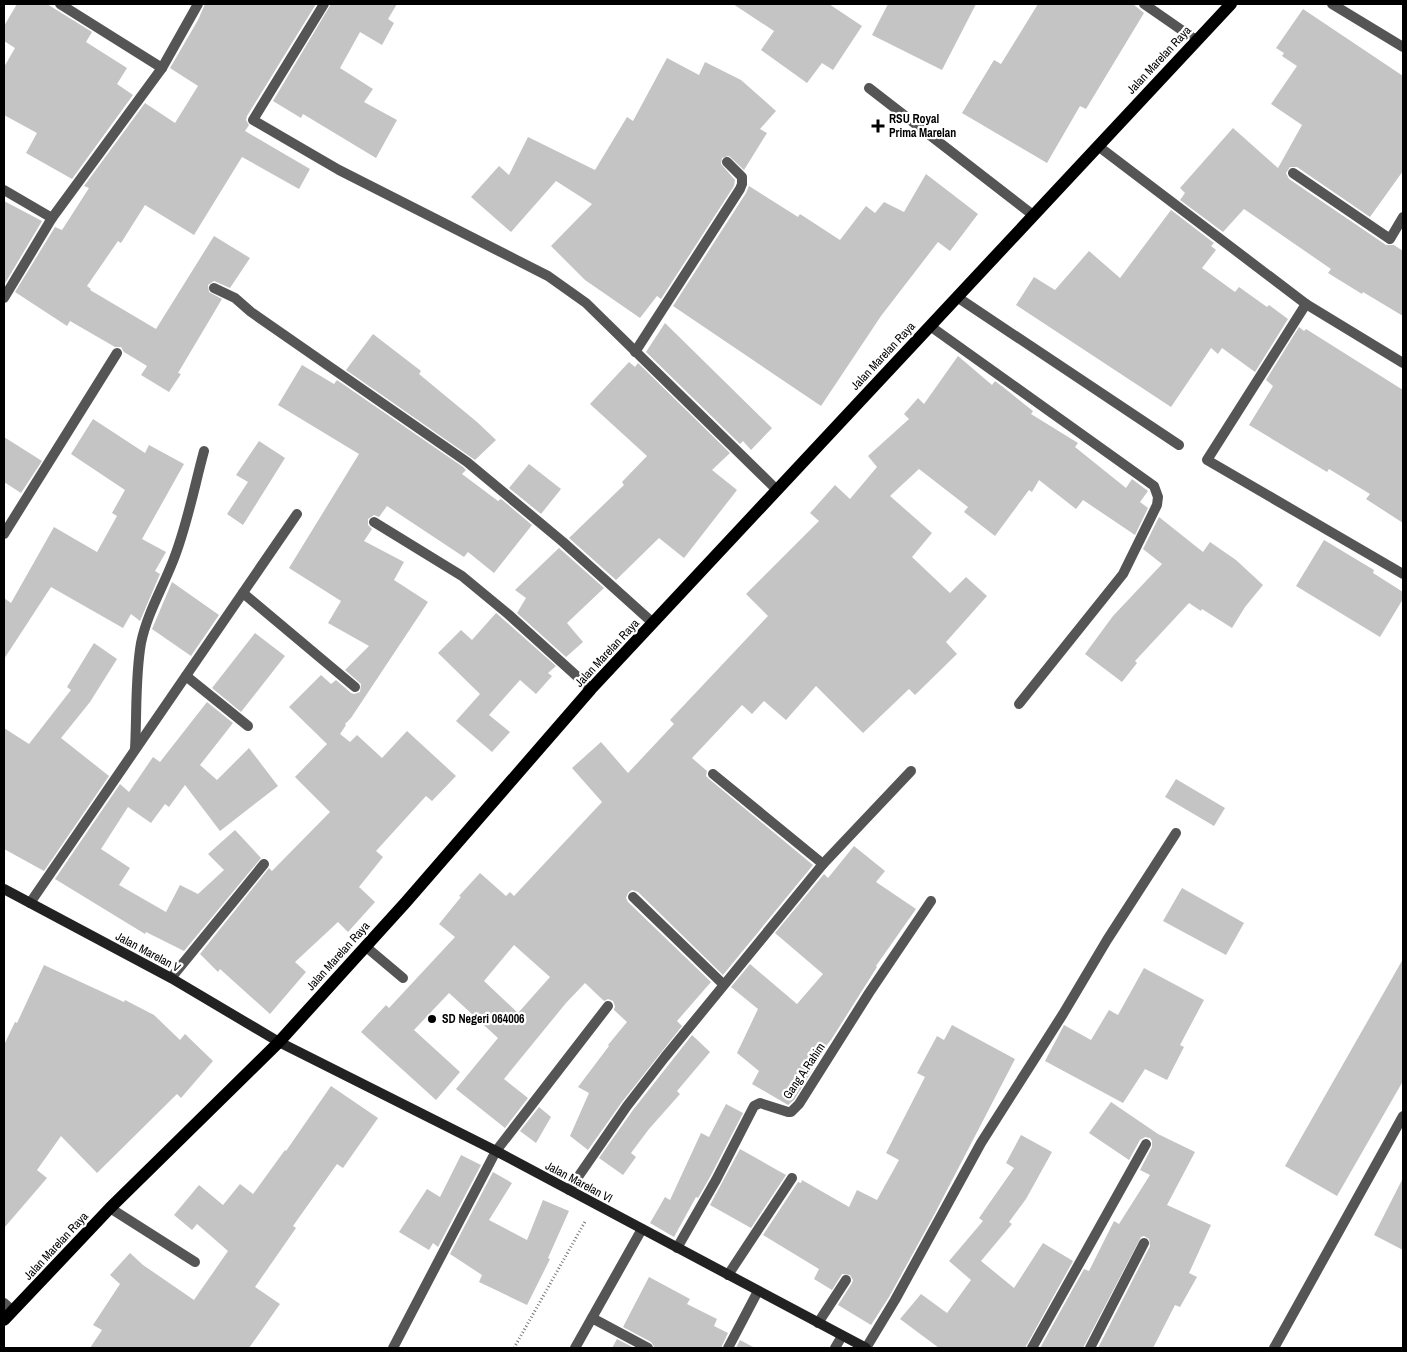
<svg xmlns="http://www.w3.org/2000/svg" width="1407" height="1352" font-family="'Archivo Narrow',sans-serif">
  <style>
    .building { fill: #c4c4c4; fill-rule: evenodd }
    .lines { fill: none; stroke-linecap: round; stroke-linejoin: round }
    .path { stroke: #777; stroke-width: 3; stroke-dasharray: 1 2.5; stroke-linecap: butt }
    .lane { stroke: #555; stroke-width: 10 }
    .street { stroke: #555; stroke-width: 10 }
    .secondary { stroke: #222; stroke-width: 10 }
    .primary { stroke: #000; stroke-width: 12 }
    .poi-dot { fill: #000; stroke: #fff; stroke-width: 2 }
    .labels { text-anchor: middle; stroke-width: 4.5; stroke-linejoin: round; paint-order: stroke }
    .street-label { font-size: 12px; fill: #000; stroke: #fff }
    .poi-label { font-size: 12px; font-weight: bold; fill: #000; stroke: #fff; text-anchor: start }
  </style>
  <rect width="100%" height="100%" fill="#fff"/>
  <g class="building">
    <polygon points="17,4 47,4 92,32 86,42 127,68 117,84 133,95 72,179 26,153 37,133 4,115 4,67 15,48 4,41 4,26"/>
    <polygon points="205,4 316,4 247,116 246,120 249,125 245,131 310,169 299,189 242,157 194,235 145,205 121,243 118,241 87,286 91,289 90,290 156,329 214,236 250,258 230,288 214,281 208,285 209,292 222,299 178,373 181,374 169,392 141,375 147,366 124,352 121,347 115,347 70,321 67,326 15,292 55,227 62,230 89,188 84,186 145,103 175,123 198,86 170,68 198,20"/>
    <polygon points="331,4 397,4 388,19 394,23 382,45 360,32 340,68 373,89 364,102 397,120 376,158 303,114 301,118 273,101"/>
    <polygon points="733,4 829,4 862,26 833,70 822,63 807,83 761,50 774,31"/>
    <polygon points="888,4 976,4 942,70 872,35"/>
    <polygon points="1038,4 1133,4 1144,13 1086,109 1080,106 1047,163 962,113 994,60 1001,64"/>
    <polygon points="1303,9 1403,76 1403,171 1370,217 1297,167 1290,167 1286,173 1289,179 1386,245 1394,245 1403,251 1403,316 1363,292 1362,294 1328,273 1331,269 1244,209 1223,232 1180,200 1185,193 1180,188 1233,128 1278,168 1302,125 1271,104 1297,66 1282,56 1284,53 1276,48"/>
    <polygon points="667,58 699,75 705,62 741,80 776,111 760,129 767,133 744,170 729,156 722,158 721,164 735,180 734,186 661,299 657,296 640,318 585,280 551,246 592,204 556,181 511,232 471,197 499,166 509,175 528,137 595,170 627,117 633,121"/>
    <polygon points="926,174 978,214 950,251 938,242 881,316 821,406 673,306 746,193 749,186 798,217 800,214 840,240 866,206 875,213 884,202 904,212"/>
    <polygon points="4,201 42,221 4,285"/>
    <polygon points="1171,210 1214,243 1211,246 1216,250 1202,268 1235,292 1239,287 1267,307 1269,305 1288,319 1255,372 1222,348 1218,354 1211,348 1171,407 1016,305 1034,277 1055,290 1089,251 1120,278"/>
    <polygon points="665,323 772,428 751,450 743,441 740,444 646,352"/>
    <polygon points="1299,327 1304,331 1306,329 1403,390 1403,523 1366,499 1370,494 1329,469 1327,472 1249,425 1273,386 1266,380"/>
    <polygon points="373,334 421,371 419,374 477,422 496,440 475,460 346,370"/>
    <path d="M958 356 992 385 995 381 1003 387 1033 411 1031 414 1078 443 1075 447 1126 488 1132 479 1148 491 1140 502 1148 508 1135 535 1083 500 1076 509 1039 480 1032 492 1029 490 995 536 964 512 968 507 919 469 890 496 932 533 912 557 950 593 966 577 987 596 946 642 957 654 915 695 909 689 863 733 816 686 786 720 764 701 752 714 742 705 692 758 707 771 706 776 709 779 813 865 723 975 638 892 632 890 628 893 626 898 628 902 711 982 677 1021 682 1026 622 1102 588 1150 570 1136 589 1093 578 1087 609 1046 608 1045 627 1022 614 1010 615 1006 613 1001 608 999 604 1001 585 983 566 1003 504 1079 528 1098 505 1128 456 1089 498 1038 449 993 414 1030 460 1072 436 1100 361 1032 386 1005 389 1008 455 937 439 924 461 897 459 896 480 873 506 896 510 892 514 896 602 802 572 768 601 742 628 773 674 724 670 720 768 616 746 594 819 521 810 513 835 485 850 499 877 467 868 456 909 419 904 414 918 398 924 404ZM514 945 550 977 518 1013 484 981Z"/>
    <polygon points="629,362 635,367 638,363 730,453 712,470 737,490 684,558 659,538 616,580 569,538 624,485 622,482 647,456 590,404"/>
    <polygon points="302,365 334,384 337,380 463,467 466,470 462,474 498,501 501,499 532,525 494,573 468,552 464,557 387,506 379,517 374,515 368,519 368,525 372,529 364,541 404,562 394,580 428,602 351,718 345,724 346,725 340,734 350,742 357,735 382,758 407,731 456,776 432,801 426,796 376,851 383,857 359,887 375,902 348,932 338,922 295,962 306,972 270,1014 220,969 218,972 200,954 269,868 272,871 330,812 295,777 327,744 289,707 321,675 331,684 336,680 351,693 354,694 360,692 361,684 345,670 369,646 328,623 341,601 289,568 359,454 278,405"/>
    <polygon points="93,419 145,453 149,445 184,464 142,539 166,552 155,571 160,574 140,621 131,614 123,628 51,587 4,659 4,598 11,603 54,527 97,552 117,516 112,513 125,490 71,454"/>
    <polygon points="4,437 42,461 21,493 4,482"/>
    <polygon points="259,441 285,458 243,525 227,514 248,482 236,475"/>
    <polygon points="529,464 561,489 541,514 509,488"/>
    <polygon points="1159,517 1203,552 1210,542 1236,560 1263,585 1245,607 1232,628 1202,609 1201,611 1189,603 1135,661 1137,663 1122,682 1085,654 1113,616 1162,564 1143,549"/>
    <polygon points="1324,540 1374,570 1373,573 1403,592 1403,599 1380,637 1296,586"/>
    <polygon points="559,548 604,588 567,623 583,642 566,657 517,613 526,598 515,590"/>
    <polygon points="172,582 219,615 191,656 152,629"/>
    <polygon points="496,613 556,666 548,673 552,676 536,694 520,680 489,715 510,732 492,752 456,721 480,694 438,653 461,630 472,640"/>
    <polygon points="255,633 285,656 241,712 212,688"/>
    <polygon points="94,643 117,659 90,702 61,738 109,776 44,871 4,849 4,728 29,744 71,690 67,687"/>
    <polygon points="207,702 233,723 200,765 217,780 249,748 278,786 220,831 185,785 169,807 165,804 151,823 128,807 101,849 130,868 119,885 166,912 180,885 198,894 224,870 208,854 235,830 261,858 184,951 146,932 145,934 55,879 120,784 129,792 153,757 160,762"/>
    <polygon points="1176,779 1225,808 1214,826 1165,797"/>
    <polygon points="854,846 885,871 876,882 916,909 876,966 877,967 831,1040 809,1066 813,1069 794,1100 788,1105 752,1084 759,1071 737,1053 758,1009 731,987 750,964 797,1004 823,974 775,933 824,874 828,878"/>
    <polygon points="1182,888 1244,923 1226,955 1163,921"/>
    <polygon points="1403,959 1403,1081 1337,1196 1285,1166"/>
    <polygon points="44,965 124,1002 125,1000 154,1015 180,1040 185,1034 213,1061 181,1098 177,1094 97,1173 61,1136 37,1170 47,1178 4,1228 4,1045 15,1022 17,1023"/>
    <polygon points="1144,968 1204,1000 1180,1045 1184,1047 1167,1080 1145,1069 1123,1103 1045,1061 1064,1025 1091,1040 1109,1010 1118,1015"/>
    <polygon points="952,1025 1015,1059 934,1215 889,1297 871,1325 838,1305 852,1283 853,1280 850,1275 842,1274 832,1290 814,1279 819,1269 763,1235 798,1182 801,1183 802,1180 849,1207 857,1190 877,1200 899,1160 886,1153 925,1077 917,1073 937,1036 944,1040"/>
    <polygon points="692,1035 710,1052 677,1091 680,1094 649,1129 631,1153 636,1157 623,1175 599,1158 633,1110"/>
    <polygon points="331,1086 378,1118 343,1168 337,1164 293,1226 296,1228 255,1287 280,1304 249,1348 90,1348 102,1330 93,1325 120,1284 110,1275 130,1253 143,1265 194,1300 228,1251 197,1224 192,1230 174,1215 199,1185 223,1205 240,1184 253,1194 285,1150 286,1151"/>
    <polygon points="1111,1102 1158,1134 1195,1152 1167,1205 1211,1225 1189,1273 1197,1277 1180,1307 1175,1305 1153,1348 1098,1348 1150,1246 1149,1239 1144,1236 1141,1237 1083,1348 1040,1348 1084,1269 1089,1271 1114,1221 1119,1224 1150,1175 1140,1170 1152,1147 1152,1141 1150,1138 1145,1137 1140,1140 1129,1160 1089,1133"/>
    <polygon points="726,1104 743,1113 710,1177 698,1198 696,1197 674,1237 650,1223 665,1197 670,1200 701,1133 709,1137"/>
    <polygon points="539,1107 551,1117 536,1143 520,1131"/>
    <polygon points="1021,1135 1052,1152 1026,1199 1009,1222 1012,1224 981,1261 1014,1288 1043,1243 1073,1261 1025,1348 939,1348 900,1319 921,1294 947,1313 971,1280 949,1261 983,1221 979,1218 1014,1168 1006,1163"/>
    <polygon points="740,1149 786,1175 751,1228 710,1205"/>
    <polygon points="461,1155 481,1165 438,1247 433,1243 429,1250 399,1232 427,1189 440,1197"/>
    <polygon points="493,1172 512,1183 489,1220 527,1240 543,1200 569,1211 548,1258 550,1259 527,1305 479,1282 482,1275 450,1254"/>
    <polygon points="1403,1178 1403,1250 1374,1235"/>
    <polygon points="649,1277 690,1299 687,1304 717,1319 714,1326 728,1333 721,1348 655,1348 651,1342 623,1327"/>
    <polygon points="617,1339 634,1348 612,1348"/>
    <polygon points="740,1340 755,1348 736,1348"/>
  </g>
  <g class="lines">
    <polyline class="path" points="514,1348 586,1220"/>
    <g class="lane">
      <polyline points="869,88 1033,215"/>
      <polyline points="374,522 462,576 508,614 591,689"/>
      <polyline points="243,593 355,687"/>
      <polyline points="186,676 248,726"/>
      <polyline points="365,946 403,978"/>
      <polyline points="110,1208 195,1262"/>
      <polyline points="728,1275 792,1178"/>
      <polyline points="4,1303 13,1311"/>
    </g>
    <g class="street">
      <polyline points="60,4 162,68"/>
      <polyline points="324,4 253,120 339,170 548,276 586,303 777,490"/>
      <polyline points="1144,4 1196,40"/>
      <polyline points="1332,4 1403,47"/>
      <polyline points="1098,146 1306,304 1403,363"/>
      <polyline points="1293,173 1390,239 1403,217"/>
      <polyline points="4,190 52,218"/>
      <polyline points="214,288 235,298 251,312 467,462 563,542 653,623"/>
      <polyline points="957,297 1179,445"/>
      <polyline points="4,298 52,218 162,68 198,4"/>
      <polyline points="1306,304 1207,460 1403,574"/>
      <polyline points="930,326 1154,486 1158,497 1157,505 1123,574 1019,704"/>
      <polyline points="635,352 740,189 742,184 742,177 727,162"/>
      <polyline points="4,534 117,353"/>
      <path d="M135 749C137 714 135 677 141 643 147 614 162 589 173 561 187 526 194 488 204 451"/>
      <polyline points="823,864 911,771"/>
      <polyline points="633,897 723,984"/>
      <polyline points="30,903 297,514"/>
      <polyline points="171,978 264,864"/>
      <polyline points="569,1190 627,1106 665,1057 823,864 713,774"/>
      <polyline points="677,1248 716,1180 754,1106 760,1103 788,1112 791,1112 799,1104 869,993 931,901"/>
      <polyline points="592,1318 648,1348"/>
      <polyline points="818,1323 846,1280"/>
      <polyline points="393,1348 496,1151 608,1006"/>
      <polyline points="575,1348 642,1229"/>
      <polyline points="728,1348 758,1291"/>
      <polyline points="835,1348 842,1336"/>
      <polyline points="866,1348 895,1300 981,1143 1063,1014 1107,940 1176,833"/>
      <polyline points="1032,1348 1146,1144"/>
      <polyline points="1090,1348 1144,1243"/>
      <polyline points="1274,1348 1403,1116"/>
    </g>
    <polyline class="secondary" points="4,889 171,978 279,1042 496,1151 866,1348"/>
    <polyline class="primary" points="4,1320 110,1208 279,1042 406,902 591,689 1231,4"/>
  </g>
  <g class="poi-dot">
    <path d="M875.5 118.5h5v5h5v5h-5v5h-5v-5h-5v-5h5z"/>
    <circle cx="432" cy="1019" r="5"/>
  </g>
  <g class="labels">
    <g class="street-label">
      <text transform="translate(1159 60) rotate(-47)" y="4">Jalan Marelan Raya</text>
      <text transform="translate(883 356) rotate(-47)" y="4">Jalan Marelan Raya</text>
      <text transform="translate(607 653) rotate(-47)" y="4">Jalan Marelan Raya</text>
      <text transform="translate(148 952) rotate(28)" y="4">Jalan Marelan V</text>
      <text transform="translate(338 956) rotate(-48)" y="4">Jalan Marelan Raya</text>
      <text transform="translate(804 1071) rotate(-56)" y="4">Gang A.Rahim</text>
      <text transform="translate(579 1182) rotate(28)" y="4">Jalan Marelan VI</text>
      <text transform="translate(56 1246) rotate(-47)" y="4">Jalan Marelan Raya</text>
    </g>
    <g class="poi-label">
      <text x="889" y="123">RSU Royal<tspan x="889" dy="14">Prima Marelan</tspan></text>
      <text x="442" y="1023">SD Negeri 064006</text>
    </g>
  </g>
  <rect width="1407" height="1352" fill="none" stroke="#000000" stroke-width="10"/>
</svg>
